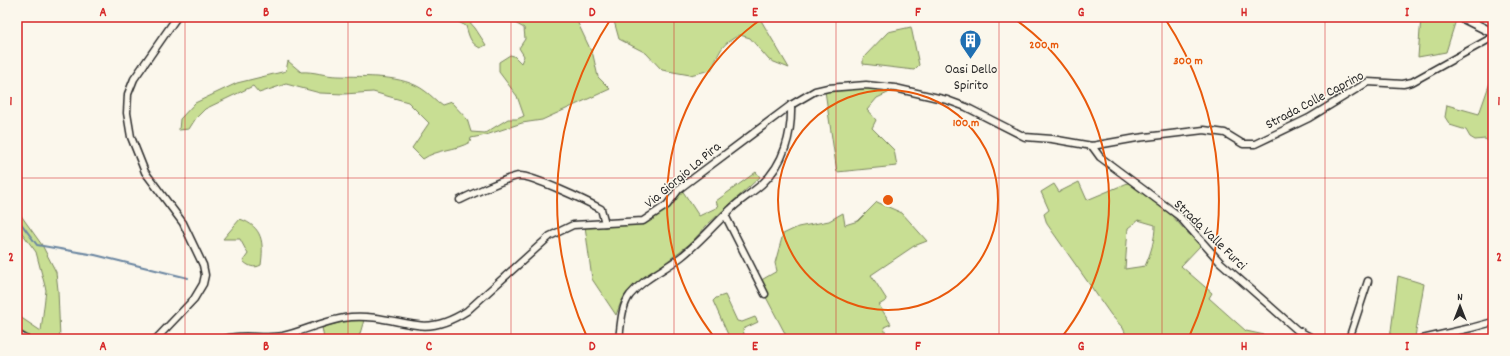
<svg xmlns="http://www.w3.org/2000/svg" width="1510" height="356" font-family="Dekko,sans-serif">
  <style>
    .green { fill: #c8de93; stroke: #7a845f; fill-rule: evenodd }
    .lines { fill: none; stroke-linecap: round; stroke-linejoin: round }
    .stream { stroke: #6b86a1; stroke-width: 2 }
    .minor-casing { stroke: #2b2b2b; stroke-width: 9 }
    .tertiary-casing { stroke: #2b2b2b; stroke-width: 11 }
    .minor { stroke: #fbf7ec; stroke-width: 6 }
    .tertiary { stroke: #fbf7ec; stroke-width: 8 }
    .grid { fill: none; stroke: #d62828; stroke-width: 1; stroke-opacity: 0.55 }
    .ring { fill: none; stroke: #e8590c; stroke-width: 2 }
    .labels { text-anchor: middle; stroke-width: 3; stroke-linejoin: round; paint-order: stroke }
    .poi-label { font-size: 14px; fill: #2b2b2b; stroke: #fbf7ec }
    .street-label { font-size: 14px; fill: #2b2b2b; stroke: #fbf7ec }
    .centre { fill: #e8590c; stroke: #fbf7ec; stroke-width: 2 }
    .ring-label { font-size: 12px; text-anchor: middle; font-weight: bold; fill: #e8590c; stroke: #fbf7ec; stroke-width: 3; stroke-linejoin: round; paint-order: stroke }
    .neatline { fill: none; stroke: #d62828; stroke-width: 1.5 }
    .grid-label { font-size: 13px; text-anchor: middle; font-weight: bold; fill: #d62828 }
  </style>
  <rect width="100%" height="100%" fill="#fbf7ec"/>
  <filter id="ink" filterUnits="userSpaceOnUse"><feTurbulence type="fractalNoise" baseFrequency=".025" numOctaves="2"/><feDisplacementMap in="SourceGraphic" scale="8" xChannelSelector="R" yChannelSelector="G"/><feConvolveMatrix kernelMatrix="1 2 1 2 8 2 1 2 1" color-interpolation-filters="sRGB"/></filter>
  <g filter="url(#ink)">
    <g class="green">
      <path d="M449 17H465L475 28 486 45 480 48C470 43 469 36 466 26Z"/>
      <path d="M510 17H575L593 55 598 77 610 89 542 120 522 123 486 135 471 138 470 142C455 151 437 149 423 159L412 148 429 123 408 102 373 92 344 94 320 93 286 84 259 93 253 86 205 109 196 118 189 129 179 130 180 119 195 103 237 83 286 71 288 61 301 72C314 71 325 76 338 76 364 77 403 74 425 91 431 95 436 101 442 105L451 102 467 119 471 132 485 133 508 119H517L524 116 517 96 499 72V62L510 55 514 56 521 63 524 56 519 48 525 39 524 28 515 23Z"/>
      <path d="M610 17H759L789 68 769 60 750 38 740 35C719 45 721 51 711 70L690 75 662 70 646 53 619 39 614 21Z"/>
      <polygon points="1421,17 1450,17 1456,20 1446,52 1418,57"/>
      <polygon points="911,27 919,65 914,70 863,64 863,58 888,32"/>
      <polygon points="1493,74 1493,144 1485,139 1475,140 1470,137 1466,130 1450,125 1445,117 1447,105 1479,114"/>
      <polygon points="868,88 892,91 877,98 867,110 876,120 872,128 894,150 897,166 837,172 825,91"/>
      <path d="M756 172 760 177 707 225 692 242 629 291 621 302 616 315 592 279 585 226C630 223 652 230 682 190L699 216 718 207 716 201Z"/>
      <path d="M1079 182 1087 200 1130 182 1171 215 1200 246 1181 266 1212 293 1209 298 1246 331 1269 336 1268 339H1128L1123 328 1111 315 1047 224 1044 214 1049 210 1041 192 1054 184 1059 192ZM1138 220 1155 225C1155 239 1151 253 1145 266L1125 269 1128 228Z"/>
      <polygon points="877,202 902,213 927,241 914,246 871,275 887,300 879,305 891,324 884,327 887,339 788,339 758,282 777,271 775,263 783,234 798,227 829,221 843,213 845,225 858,221"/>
      <polygon points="17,210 42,245 56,272 58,290 60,339 33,339 17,329 17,315 41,331 46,290 36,252 17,226"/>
      <path d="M240 219C263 227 264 243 261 265 254 269 248 266 243 261L248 254 240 239H223Z"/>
      <polygon points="1398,276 1424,284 1415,337 1390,339"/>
      <polygon points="725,295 737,321 742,322 755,317 758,322 743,329 745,339 730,339 713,301 716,298"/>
      <polygon points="351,320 364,320 359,337 324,339 322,327"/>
    </g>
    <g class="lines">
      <polyline class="stream" points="17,218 37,245 95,255 188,278"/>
      <defs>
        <g id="minor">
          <polyline points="1092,146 1100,157 1179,216 1220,262 1297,330 1314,339"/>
          <path d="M460 200C470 195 511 176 519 176 532 175 588 202 601 209L605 223"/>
          <polyline points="725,215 765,294"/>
          <polyline points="17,334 26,339"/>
          <polyline points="156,339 194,299 203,284 205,275 203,265 183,223 145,172 131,137 127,113 128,94 134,79 177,17"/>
          <path d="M225 339C245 333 262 340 283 336 305 331 327 319 351 317 374 315 395 322 417 325 434 328 453 320 467 311L550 236 573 225 643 221 667 205 679 189 791 105 815 91 828 88 866 85 895 88 947 100 966 107 1025 137 1052 139 1092 146 1137 138 1204 130 1225 133 1243 144H1255L1309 118 1368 82 1403 84 1412 82 1493 37"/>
          <path d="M619 339C621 325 621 307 630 295 643 279 664 270 681 257 699 243 714 225 731 209 740 200 752 193 762 184 784 164 792 134 791 105"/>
          <polyline points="1349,339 1368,281"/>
          <polyline points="1422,339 1471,328 1493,322"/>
        </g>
        <polyline id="tertiary" points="1461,17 1493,33"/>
      </defs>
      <use href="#minor" class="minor-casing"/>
      <use href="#tertiary" class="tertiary-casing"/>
      <use href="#minor" class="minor"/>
      <use href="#tertiary" class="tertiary"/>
    </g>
  </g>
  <path class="grid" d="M185 17V339M348 17V339M511 17V339M674 17V339M836 17V339M999 17V339M1162 17V339M1325 17V339M17 178H1493"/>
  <g class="ring">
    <circle cx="888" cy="200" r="110"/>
    <path d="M715 338A221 221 0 0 1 763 18M1013 18A221 221 0 0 1 1061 338"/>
    <path d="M587 337A331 331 0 0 1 612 17M1164 17A331 331 0 0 1 1189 337"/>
  </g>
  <defs>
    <symbol id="building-pin" viewBox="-11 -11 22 30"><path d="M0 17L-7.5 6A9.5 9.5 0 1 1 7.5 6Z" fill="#1f6fb2" stroke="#fbf7ec"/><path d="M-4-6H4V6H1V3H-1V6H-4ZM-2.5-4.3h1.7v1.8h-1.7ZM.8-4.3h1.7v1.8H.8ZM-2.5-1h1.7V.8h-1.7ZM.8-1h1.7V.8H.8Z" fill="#fff"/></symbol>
  </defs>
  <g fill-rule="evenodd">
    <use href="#building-pin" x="958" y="28" width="25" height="34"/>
  </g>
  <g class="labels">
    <g class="poi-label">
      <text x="971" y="73">Oasi Dello<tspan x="971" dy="16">Spirito</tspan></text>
    </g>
    <g class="street-label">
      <text transform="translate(1314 99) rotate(-28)" y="5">Strada Colle Caprino</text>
      <text transform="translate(682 174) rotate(-40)" y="5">Via Giorgio La Pira</text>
      <text transform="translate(1211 234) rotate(44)" y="5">Strada Valle Furci</text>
    </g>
  </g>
  <circle cx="888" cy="200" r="6" class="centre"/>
  <g class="ring-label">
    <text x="1044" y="48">200 m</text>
    <text x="1188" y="64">300 m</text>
    <text x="966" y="126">100 m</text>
  </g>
  <rect width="1510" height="356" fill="none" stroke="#fbf7ec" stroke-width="44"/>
  <g transform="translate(1460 306)" stroke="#fbf7ec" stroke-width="3" paint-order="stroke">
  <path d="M0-3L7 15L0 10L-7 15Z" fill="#2b2b2b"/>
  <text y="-6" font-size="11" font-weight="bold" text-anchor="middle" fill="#2b2b2b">N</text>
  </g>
  <rect x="22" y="22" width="1466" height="312" class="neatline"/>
  <g class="grid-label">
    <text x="103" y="16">A</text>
    <text x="266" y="16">B</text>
    <text x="429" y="16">C</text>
    <text x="592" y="16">D</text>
    <text x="755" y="16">E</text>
    <text x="918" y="16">F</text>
    <text x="1081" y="16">G</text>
    <text x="1244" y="16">H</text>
    <text x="1407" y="16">I</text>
    <text x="11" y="105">1</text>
    <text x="1499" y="105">1</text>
    <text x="11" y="261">2</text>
    <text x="1499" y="261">2</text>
    <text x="103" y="350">A</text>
    <text x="266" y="350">B</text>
    <text x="429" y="350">C</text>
    <text x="592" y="350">D</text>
    <text x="755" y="350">E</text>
    <text x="918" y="350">F</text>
    <text x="1081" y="350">G</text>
    <text x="1244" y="350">H</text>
    <text x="1407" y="350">I</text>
  </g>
</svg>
